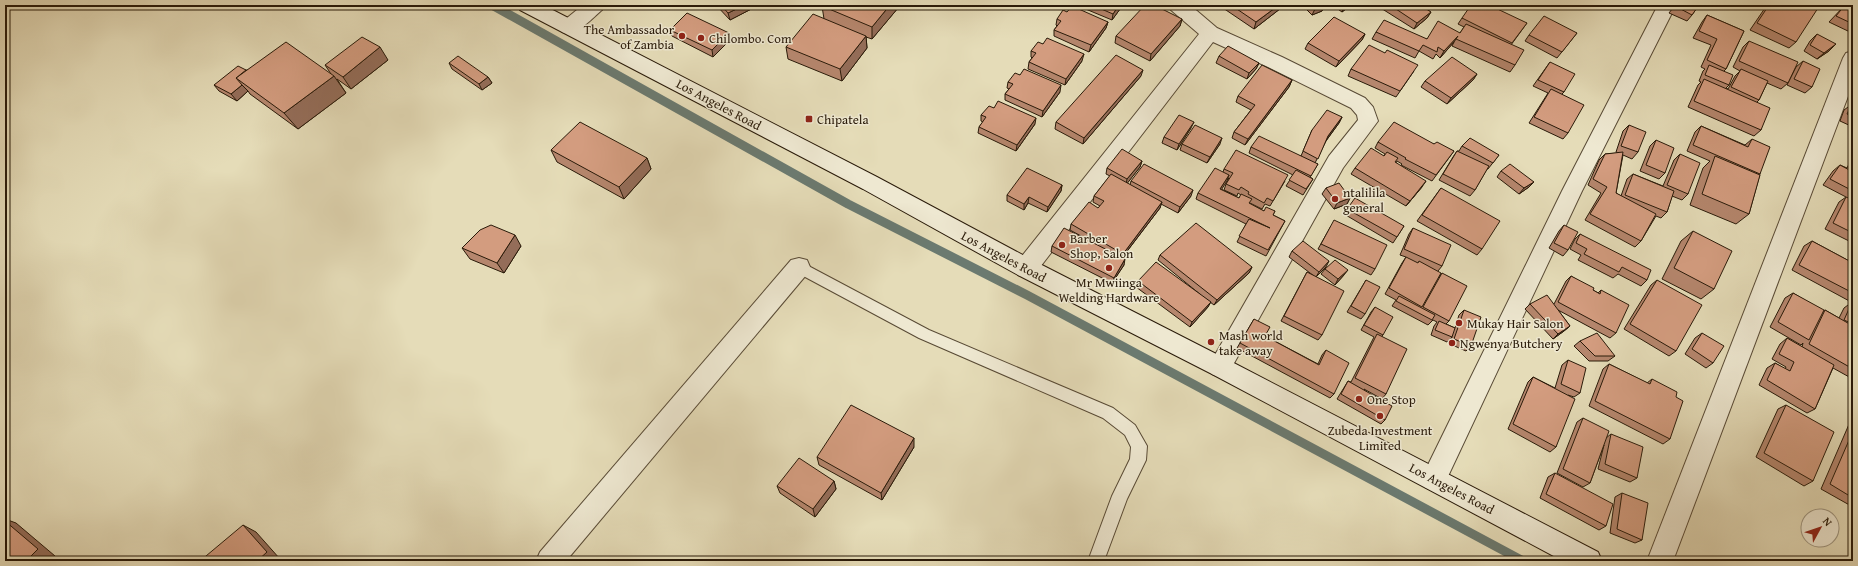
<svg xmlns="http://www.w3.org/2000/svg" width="1858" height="566" font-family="'Gentium Book Plus',serif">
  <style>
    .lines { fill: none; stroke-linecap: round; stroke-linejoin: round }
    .stream { stroke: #6b7a70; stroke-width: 9 }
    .lane-casing { stroke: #584a35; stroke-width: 2 }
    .street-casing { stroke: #584a35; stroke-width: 2 }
    .secondary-casing { stroke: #291a09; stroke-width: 2 }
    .lane { fill: #eee8d1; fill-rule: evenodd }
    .street { fill: #eee8d1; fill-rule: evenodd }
    .secondary { fill: #eee8d1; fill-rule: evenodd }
    .wall { fill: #b5866d; stroke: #291a09; fill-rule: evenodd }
    .shaded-wall { fill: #946d59; stroke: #291a09 }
    .building { fill: #d39c7f; stroke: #291a09 }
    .poi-dot { fill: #8f2418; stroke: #eee8d1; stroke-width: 1.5 }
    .labels { text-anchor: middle; stroke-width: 3; stroke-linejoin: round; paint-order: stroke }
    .poi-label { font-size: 13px; fill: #291a09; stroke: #eee8d1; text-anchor: start }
    .street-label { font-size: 13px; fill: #291a09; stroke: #eee8d1 }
  </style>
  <rect width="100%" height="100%" fill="#e5dcb8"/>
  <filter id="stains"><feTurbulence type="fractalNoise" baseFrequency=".005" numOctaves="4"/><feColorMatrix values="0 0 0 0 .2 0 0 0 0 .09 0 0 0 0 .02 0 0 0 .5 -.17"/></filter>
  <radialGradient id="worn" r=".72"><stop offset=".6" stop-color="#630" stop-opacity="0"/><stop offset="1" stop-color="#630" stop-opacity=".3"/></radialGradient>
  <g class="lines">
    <polyline class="stream" points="492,5 848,204 1027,295 1523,561"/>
    <defs>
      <polygon id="lane" points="799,261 929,330 1113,408 1135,425 1147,446 1146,460 1127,499 1104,561 1088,561 1112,496 1130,459 1131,447 1125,435 1103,418 919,338 794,271 792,267 794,263"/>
      <g id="street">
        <path d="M583 5H604L602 10C591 19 578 36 562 32L560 27 562 22Z"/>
        <polygon points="1169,5 1190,5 1217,28 1282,57 1365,98 1373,107 1378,121 1343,168 1228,374 1220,377 1212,374 1208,367 1212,360 1329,156 1358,120 1357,115 1351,108 1268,67 1213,42 1034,275 1026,277 1018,275 1015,268 1018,261 1199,34 1171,10"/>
        <polygon points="1658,5 1676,5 1582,191 1443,487 1434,491 1425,487 1422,479 1425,471 1562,191"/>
        <polygon points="1853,51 1853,83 1673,561 1647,561 1843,58 1846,53"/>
        <polygon points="799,258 807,260 810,267 807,274 566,561 536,561 540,552 791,260"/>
      </g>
      <polygon id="secondary" points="518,5 543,5 877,177 1034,261 1228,360 1598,552 1602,561 1563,561 1212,374 1018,275 863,189 520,10"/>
    </defs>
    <use href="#lane" class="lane-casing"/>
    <use href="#street" class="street-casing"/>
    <use href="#secondary" class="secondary-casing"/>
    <use href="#lane" class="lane"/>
    <use href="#street" class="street"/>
    <use href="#secondary" class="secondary"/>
  </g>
  <g class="wall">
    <polygon points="716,5 759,5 730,20"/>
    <polygon points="1076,5 1123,5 1112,20"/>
    <polygon points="1224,5 1285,5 1254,29 1223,8"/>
    <polygon points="1302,5 1325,5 1322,11 1312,15"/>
    <polygon points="1332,5 1351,5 1342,12"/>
    <polygon points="1376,5 1420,5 1431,12 1427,18 1414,29"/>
    <polygon points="1675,5 1699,5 1692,15 1687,21 1669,13"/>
    <polygon points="1767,5 1811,5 1796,42 1789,48 1750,30"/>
    <polygon points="1845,5 1853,7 1853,29 1850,32 1829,22"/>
    <polygon points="822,6 898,8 872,39 866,37 867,48 842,81 788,59 786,47 824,19"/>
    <polygon points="1067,12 1108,22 1106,28 1089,52 1054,36 1054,30 1057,26 1056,25 1057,19"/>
    <polygon points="1707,15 1744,31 1726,69 1724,71 1729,85 1726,88 1728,89 1735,76 1740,71 1733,67 1743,47 1749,41 1788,83 1781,89 1767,83 1759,100 1757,102 1761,130 1754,136 1688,107 1698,85 1701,82 1699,81 1703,71 1705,69 1701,67 1711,45 1693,38 1702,22"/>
    <polygon points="1462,18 1527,23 1511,45 1515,65 1510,72 1452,46 1454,42 1440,58 1436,54 1433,59 1419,51 1415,58 1372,39 1376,32 1427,39 1460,33 1464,27 1458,24"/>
    <polygon points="1182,19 1180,26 1150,61 1115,43 1116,36"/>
    <polygon points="670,30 729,33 730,40 713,57 672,36"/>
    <polygon points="1577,33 1557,58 1525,41 1529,35"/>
    <polygon points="1365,34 1362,40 1336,67 1305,49 1308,43"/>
    <polygon points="1817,34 1829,51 1817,59 1804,51 1810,41"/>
    <polygon points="1043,44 1082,61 1065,85 1028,69 1029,62 1032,58 1031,57 1031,51"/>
    <polygon points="1219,56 1259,63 1256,69 1247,79 1216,63"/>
    <polygon points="388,60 351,89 337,79 346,93 298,129 250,94 248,91 237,101 219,91 214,85 246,70 331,74 325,65"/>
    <polygon points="1803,61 1812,87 1805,93 1787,85 1796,67"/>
    <polygon points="1550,62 1564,92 1562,94 1568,133 1563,139 1529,123 1548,93 1533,86"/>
    <polygon points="449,63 488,77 492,83 482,90 452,69"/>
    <polygon points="1351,69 1414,71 1396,97 1348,76"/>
    <polygon points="1477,74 1473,80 1447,104 1421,87 1425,81"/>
    <polygon points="1020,75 1060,92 1042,117 1005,100 1005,94 1009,89 1007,88 1008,82"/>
    <polygon points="1141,76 1083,144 1055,129 1056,122"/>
    <polygon points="1292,80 1289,87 1245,145 1232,138 1234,132 1251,110 1236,102 1238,96"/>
    <polygon points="1852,104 1853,104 1853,127 1840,121 1844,110"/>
    <polygon points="994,108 1035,124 1016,151 978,133 979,127 983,122 981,121 981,115"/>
    <polygon points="1342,117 1339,123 1326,141 1315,163 1318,164 1310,177 1313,179 1303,195 1286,186 1293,175 1249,153 1251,147 1301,156 1312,130"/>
    <polygon points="1629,125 1638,152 1632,159 1623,155 1616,193 1621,196 1627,179 1633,174 1663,186 1674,160 1680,154 1688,194 1682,200 1672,196 1667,212 1661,218 1656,216 1641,241 1635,247 1585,220 1601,193 1588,185 1599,160 1605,154 1619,153 1616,152 1623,131"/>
    <polygon points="1701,126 1745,145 1752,139 1760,174 1749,214 1736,224 1690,205 1703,168 1710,161 1687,151 1695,132"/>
    <polygon points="1191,128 1177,150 1162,143 1164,137"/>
    <polygon points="1656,140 1665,173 1659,179 1640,171 1650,146"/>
    <polygon points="1378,142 1434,144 1454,151 1432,181 1401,165 1402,164 1397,161 1396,163 1422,187 1406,206 1351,174 1355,168 1384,156 1385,154 1375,148"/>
    <polygon points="1182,144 1220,144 1207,163 1180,150"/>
    <polygon points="1462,146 1499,155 1488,169 1487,169 1475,190 1470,196 1439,180 1453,157 1457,151 1459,151"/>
    <polygon points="551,150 647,158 651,169 624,199 557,162"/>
    <polygon points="1853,156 1853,243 1825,229 1839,202 1846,197 1823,185 1833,171 1840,165 1847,168"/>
    <polygon points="1142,161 1140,167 1127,183 1130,185 1131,181 1191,196 1178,213 1161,204 1160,208 1122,258 1124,265 1112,283 1051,252 1052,246 1092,242 1070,230 1071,224 1098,208 1100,206 1093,202 1094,196 1110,176 1106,174 1107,168"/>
    <path d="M1224 169 1285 181 1270 206 1265 204 1262 209 1250 203V204L1264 211H1275L1273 215 1285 221 1266 256 1237 242 1246 224 1196 199 1198 193 1223 172ZM1228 178 1229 179 1226 184 1224 190 1237 196 1238 193 1241 195 1239 198 1221 189Z"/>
    <polygon points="1501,171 1534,182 1529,187 1519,194 1497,177"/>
    <polygon points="1062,185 1061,191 1047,212 1028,203 1024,210 1007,201 1007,195"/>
    <polygon points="1326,188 1350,198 1347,204 1334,209 1322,194"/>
    <polygon points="1441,188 1482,249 1477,255 1417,221"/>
    <polygon points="1347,209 1404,226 1393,243 1344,214"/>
    <polygon points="1564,225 1568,250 1563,256 1549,248 1559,231"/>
    <polygon points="1331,226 1375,269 1371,275 1318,249"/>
    <polygon points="1413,228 1442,266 1438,271 1438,278 1442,273 1449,321 1446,324 1455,328 1459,315 1464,310 1471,346 1466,351 1450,344 1452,337 1447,342 1431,335 1434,326 1437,322 1433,320 1428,325 1392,306 1396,300 1385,294 1402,263 1406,257 1400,255 1409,234"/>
    <polygon points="1693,231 1714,289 1701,299 1662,279 1681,241"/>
    <polygon points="1580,234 1647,280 1641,286 1618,274 1613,278 1578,260 1581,255 1570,249 1575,239"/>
    <polygon points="1812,241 1853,263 1853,303 1792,270 1804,246"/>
    <polygon points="521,246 504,273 470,259 462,248"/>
    <polygon points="1292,251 1326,267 1316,277 1322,335 1318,340 1281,321 1307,272 1314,276 1289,257"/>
    <polygon points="1160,255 1252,267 1249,273 1214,305 1210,302 1208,307 1190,327 1136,287 1138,281 1201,295 1158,260"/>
    <polygon points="1325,269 1344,275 1335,285 1321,274"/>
    <polygon points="1571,276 1598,293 1601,290 1616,333 1610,338 1558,310 1570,326 1564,331 1553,339 1525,309 1530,304 1554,304 1566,281"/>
    <polygon points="1366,280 1365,314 1361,319 1347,312"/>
    <polygon points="1657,280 1676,351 1669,356 1624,329 1651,285"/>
    <polygon points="1793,293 1823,311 1825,310 1839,318 1844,308 1852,302 1853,303 1853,377 1851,378 1833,368 1815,409 1807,413 1759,385 1767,368 1775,363 1785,369 1786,367 1772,359 1780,344 1787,338 1802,347 1803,343 1801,345 1770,327 1785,298"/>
    <polygon points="1375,307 1383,335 1382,336 1386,394 1382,399 1364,389 1385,420 1381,424 1337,399 1345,386 1348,381 1351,382 1374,337 1361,330 1371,312"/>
    <polygon points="1254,319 1265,336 1318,364 1322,355 1326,350 1334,394 1330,398 1237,348"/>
    <polygon points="1702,333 1713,363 1706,368 1685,354 1695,338"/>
    <polygon points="1580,341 1615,356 1608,361 1589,361 1574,346"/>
    <polygon points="1568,360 1580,393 1574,397 1568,395 1556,447 1550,452 1508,429 1528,382 1533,377 1555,388 1562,365"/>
    <polygon points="1609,364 1647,383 1652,379 1670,439 1663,444 1589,406 1603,369"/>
    <polygon points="1786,405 1813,481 1804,486 1756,457 1778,409"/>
    <polygon points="1853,415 1853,507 1821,489"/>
    <polygon points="1583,418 1606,438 1611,434 1637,478 1630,482 1598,469 1604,445 1590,483 1583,487 1557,473 1577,422"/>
    <polygon points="914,447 882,500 819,465 817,457"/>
    <polygon points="1555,473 1606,526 1599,530 1540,498 1548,477"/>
    <polygon points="834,481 836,489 815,517 780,493 777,486"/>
    <polygon points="1622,493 1642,540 1635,543 1610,533 1615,497"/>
  </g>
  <g class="shaded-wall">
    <polygon points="745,5 759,5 730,20 728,13"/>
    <polygon points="890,5 898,5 898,8 872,39 872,27"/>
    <polygon points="1119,5 1123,5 1112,20 1113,14"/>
    <polygon points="1279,5 1285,5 1254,29 1256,22"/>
    <polygon points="1325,5 1322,11 1312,15 1315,9"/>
    <polygon points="1345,5 1351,5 1342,12"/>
    <polygon points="1431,12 1427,18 1414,29 1417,23"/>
    <polygon points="1182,19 1180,26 1150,61 1151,54"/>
    <polygon points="1108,22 1106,28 1089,52 1091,45"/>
    <polygon points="729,33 730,40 713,57 712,50"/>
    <polygon points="1365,34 1362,40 1336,67 1339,61"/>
    <polygon points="866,36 867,48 842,81 840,69"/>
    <polygon points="1458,36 1454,42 1440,58 1444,51"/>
    <polygon points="1836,44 1829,51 1817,59 1824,53"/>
    <polygon points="380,47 388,60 351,89 343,77"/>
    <polygon points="1084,54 1082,61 1065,85 1066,79"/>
    <polygon points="1259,63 1256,69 1247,79 1249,73"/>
    <polygon points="1143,70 1141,76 1083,144 1084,138"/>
    <polygon points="1477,74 1473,80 1447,104 1451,98"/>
    <polygon points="334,76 346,93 298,129 284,113"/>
    <polygon points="488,77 492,83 482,90 479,84"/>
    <polygon points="1292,80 1289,87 1245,145 1248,139"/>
    <polygon points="242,85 248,91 237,101 231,94"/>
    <polygon points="1061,85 1060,92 1042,117 1043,111"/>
    <polygon points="1342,117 1339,123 1325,142 1328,136"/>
    <polygon points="1036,118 1035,124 1016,151 1017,145"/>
    <polygon points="1194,122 1191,128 1177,150 1179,144"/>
    <polygon points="1222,138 1220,144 1207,163 1210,157"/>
    <polygon points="647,158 651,169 624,199 619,187"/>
    <polygon points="1142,161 1140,167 1126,185 1127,179"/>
    <polygon points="1229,175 1227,181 1218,195 1220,189"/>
    <polygon points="1426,181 1422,187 1406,206"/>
    <polygon points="1534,182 1529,187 1519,194 1524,188"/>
    <polygon points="1062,185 1061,191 1047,212 1048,207"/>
    <polygon points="1193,190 1191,196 1178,213 1180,207"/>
    <polygon points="1029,197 1028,203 1024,210 1024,204"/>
    <polygon points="1350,198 1347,204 1334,209 1337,203"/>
    <polygon points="1162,202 1160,208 1121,259 1123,254"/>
    <polygon points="515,235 521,246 504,273 497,263"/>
    <polygon points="1125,259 1124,265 1112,283 1114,278"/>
    <polygon points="1329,261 1326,267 1316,277 1319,272"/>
    <polygon points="1252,267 1249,273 1214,305 1217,300"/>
    <polygon points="1348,270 1344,275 1335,285 1338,279"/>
    <polygon points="1211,302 1208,307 1190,327 1192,322"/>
    <polygon points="1570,326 1564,331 1553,339 1558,334"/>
    <polygon points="914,438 914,447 882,500 881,493"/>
    <polygon points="834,481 836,489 815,517 813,509"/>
    <polygon points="5,519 16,523 55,556 50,561 26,561 5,521"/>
    <polygon points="243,525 256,532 280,559 277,561 257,561"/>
  </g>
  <g class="building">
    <polygon points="721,5 745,5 728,13"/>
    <polygon points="824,5 890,5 872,27 822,6"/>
    <polygon points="1092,5 1119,5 1113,14"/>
    <polygon points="1145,5 1154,5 1182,19 1151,54 1116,36"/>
    <polygon points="1231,5 1279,5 1256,22"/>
    <polygon points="1311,5 1324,5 1315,9"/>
    <polygon points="1390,5 1420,5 1431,12 1417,23"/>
    <polygon points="1471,5 1489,5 1527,23 1512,43 1462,18"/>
    <polygon points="1676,5 1699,5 1692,15 1675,6"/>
    <polygon points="1769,5 1811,5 1818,8 1796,42 1757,23"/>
    <polygon points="1845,5 1850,5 1853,7 1853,24 1836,16"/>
    <polygon points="1072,6 1108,22 1091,45 1054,30 1061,21 1057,19 1063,10 1067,12"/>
    <polygon points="687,13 729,33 712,50 670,30"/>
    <polygon points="813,14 866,36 840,69 786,47"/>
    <polygon points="1707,15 1744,31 1726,69 1707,60 1717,39 1699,31"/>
    <polygon points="1544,16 1577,33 1562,52 1529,35"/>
    <polygon points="1334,17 1365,34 1339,61 1308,43"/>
    <polygon points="1384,20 1427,39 1438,21 1460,33 1466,24 1524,50 1515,65 1456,39 1458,36 1444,51 1438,47 1437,52 1423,45 1419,51 1376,32"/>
    <polygon points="1817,34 1836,44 1824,53 1810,45"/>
    <polygon points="362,37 380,47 343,77 325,65"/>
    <polygon points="1047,38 1084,54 1066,79 1029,62 1036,53 1031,51 1038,42 1043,44"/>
    <polygon points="1749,41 1798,62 1788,83 1739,61"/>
    <polygon points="286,42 334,76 284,113 236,78"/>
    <polygon points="1369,45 1385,53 1387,50 1418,65 1400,91 1351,69"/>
    <polygon points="1228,46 1259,63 1249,73 1219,56"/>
    <polygon points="1116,55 1143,70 1084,138 1056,122"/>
    <polygon points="458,56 488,77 479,84 449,63"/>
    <polygon points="1452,57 1477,74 1451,98 1425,81"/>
    <polygon points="1803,61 1820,69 1812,87 1794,79"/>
    <polygon points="1550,62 1575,74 1564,92 1538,80"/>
    <polygon points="1262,65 1292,80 1248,139 1234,132 1255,105 1238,96"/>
    <polygon points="1709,65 1733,75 1729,85 1705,75"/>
    <polygon points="238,66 246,70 236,78 242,85 231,94 214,85"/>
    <polygon points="1024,69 1061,85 1043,111 1005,94 1013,84 1008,82 1015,73 1020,75"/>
    <polygon points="1741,69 1768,81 1759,100 1731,87"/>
    <polygon points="1704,79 1770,108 1761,130 1694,101"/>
    <polygon points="1551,89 1584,105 1568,133 1534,117"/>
    <polygon points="998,101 1036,118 1017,145 979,127 986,117 981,115 989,106 994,108"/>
    <polygon points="1852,104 1853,104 1853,117 1847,114"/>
    <polygon points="1327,110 1342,117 1328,136 1318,159 1303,151 1312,130"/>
    <polygon points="1179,115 1194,122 1179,144 1164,137"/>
    <polygon points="580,122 647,158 619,187 551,150"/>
    <polygon points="1394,122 1434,144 1437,142 1454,151 1436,175 1405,159 1406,158 1378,142"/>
    <polygon points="1195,125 1222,138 1210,157 1182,144"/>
    <polygon points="1629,125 1646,132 1638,152 1621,146"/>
    <polygon points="1701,126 1748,147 1752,139 1770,147 1760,174 1693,145"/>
    <polygon points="1259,136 1318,164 1311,176 1251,147"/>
    <polygon points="1470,138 1499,155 1493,163 1462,146"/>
    <polygon points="1656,140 1674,148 1665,173 1646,165"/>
    <polygon points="1371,148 1384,156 1387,152 1398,158 1395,162 1426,181 1410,201 1355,168"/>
    <polygon points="1122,149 1142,161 1127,179 1107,168"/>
    <polygon points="1236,150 1288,175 1273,201 1267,198 1264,203 1248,194 1249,192 1241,187 1239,190 1226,184 1233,173 1224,169"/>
    <polygon points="1457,151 1489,166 1475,190 1443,174"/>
    <polygon points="1623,152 1616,193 1656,214 1641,241 1590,214 1607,187 1593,179 1605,154"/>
    <polygon points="1680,154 1700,163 1688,194 1667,185"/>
    <polygon points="1715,156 1760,175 1749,214 1702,194"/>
    <polygon points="1144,164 1193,190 1180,207 1131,181"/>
    <polygon points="1510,164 1534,182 1524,188 1501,171"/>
    <polygon points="1840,165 1853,172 1853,191 1830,179"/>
    <polygon points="1027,168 1062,185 1048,207 1029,197 1024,204 1007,195"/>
    <polygon points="1215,168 1229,175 1220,189 1239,198 1241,194 1252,199 1249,203 1264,211 1266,207 1275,211 1273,215 1285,221 1268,250 1239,236 1249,219 1270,228 1198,193"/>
    <polygon points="1296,170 1313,179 1306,189 1289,180"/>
    <polygon points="1111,174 1162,202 1123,254 1071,224 1089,202 1098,208 1104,201 1094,196"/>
    <polygon points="1633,174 1674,191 1667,212 1625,195"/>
    <polygon points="1339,183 1350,198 1337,203 1326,188"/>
    <polygon points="1441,188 1500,221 1482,249 1422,215"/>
    <polygon points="1846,197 1853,200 1853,233 1833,223"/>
    <polygon points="1355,198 1404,226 1397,237 1347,209"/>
    <polygon points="1334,220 1387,245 1375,269 1321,244"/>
    <polygon points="1196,223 1252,267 1217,300 1160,255"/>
    <polygon points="491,225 515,235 497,263 462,248 480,230"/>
    <polygon points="1564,225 1578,232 1568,250 1554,243"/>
    <polygon points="1064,228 1125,259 1114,278 1052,246"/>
    <polygon points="1413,228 1451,245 1442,266 1404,249"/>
    <polygon points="1693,231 1732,251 1714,289 1674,268"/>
    <polygon points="1580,234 1651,270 1647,280 1622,267 1619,272 1584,254 1587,249 1576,243"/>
    <polygon points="1303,241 1329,261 1319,272 1292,251"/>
    <polygon points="1812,241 1853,263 1853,293 1799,265"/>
    <polygon points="1406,257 1418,263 1419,261 1441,273 1422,307 1389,288"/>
    <polygon points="1335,260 1348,270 1338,279 1325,269"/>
    <polygon points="1156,262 1211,302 1192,322 1138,281"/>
    <polygon points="1307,272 1344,291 1322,335 1284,316"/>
    <polygon points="1442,273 1467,286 1449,321 1423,307"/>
    <polygon points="1571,276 1594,288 1593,290 1600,294 1601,290 1629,305 1616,333 1558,302"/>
    <polygon points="1366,280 1380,287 1365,314 1351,306"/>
    <polygon points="1657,280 1702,305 1676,351 1630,324"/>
    <polygon points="1793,293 1824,310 1809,340 1778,322"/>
    <polygon points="1547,295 1570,326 1558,334 1530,304"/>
    <polygon points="1399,296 1435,315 1432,320 1396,301"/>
    <polygon points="1852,302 1853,303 1853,324 1844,320"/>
    <polygon points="1375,307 1393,317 1383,335 1364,325"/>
    <polygon points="1464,310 1481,317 1471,346 1454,339"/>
    <polygon points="1825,310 1853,326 1853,369 1809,344"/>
    <polygon points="1254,319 1270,327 1265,336 1319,365 1326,350 1349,363 1334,394 1240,343"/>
    <polygon points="1439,321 1455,328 1452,337 1435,330"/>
    <polygon points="1597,333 1615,356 1595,356 1580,341"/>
    <polygon points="1702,333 1724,346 1713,363 1692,349"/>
    <polygon points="1377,334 1407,349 1386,394 1355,378"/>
    <polygon points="1787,338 1834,365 1815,409 1767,380 1775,363 1790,371 1794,362 1779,354"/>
    <polygon points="1568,360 1586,368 1580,393 1561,384"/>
    <polygon points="1609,364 1650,384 1652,379 1677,392 1676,397 1683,401 1670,439 1595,401"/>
    <polygon points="1533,377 1575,399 1556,447 1513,424"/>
    <polygon points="1348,381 1392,406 1385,420 1341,394"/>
    <polygon points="851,405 914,438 881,493 817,457"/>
    <polygon points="1786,405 1834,432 1813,481 1764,453"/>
    <polygon points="1583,418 1609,431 1590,483 1563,469"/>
    <polygon points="1853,431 1853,498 1830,484"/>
    <polygon points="1611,434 1643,447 1637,478 1605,464"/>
    <polygon points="799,458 834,481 813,509 777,486"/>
    <polygon points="1555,473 1613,504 1606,526 1546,494"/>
    <polygon points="1622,493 1648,503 1642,540 1617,529"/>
    <polygon points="5,521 38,549 26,561 5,561"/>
    <polygon points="243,525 267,552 257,561 200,561"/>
  </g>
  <g class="poi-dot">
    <circle cx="682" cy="36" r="4"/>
    <circle cx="701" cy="38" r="4"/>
    <rect x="805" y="115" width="8" height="8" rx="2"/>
    <circle cx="1335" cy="199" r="4"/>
    <circle cx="1062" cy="245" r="4"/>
    <circle cx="1109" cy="268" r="4"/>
    <circle cx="1459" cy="323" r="4"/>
    <circle cx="1211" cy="342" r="4"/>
    <circle cx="1452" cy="343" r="4"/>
    <circle cx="1359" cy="399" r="4"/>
    <circle cx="1380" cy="416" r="4"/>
  </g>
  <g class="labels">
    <g class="poi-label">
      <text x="674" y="34" text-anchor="end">The Ambassador<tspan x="674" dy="15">of Zambia</tspan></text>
      <text x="709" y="43">Chilombo. Com</text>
      <text x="817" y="124">Chipatela</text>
      <text x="1343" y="197">ntalilila<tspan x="1343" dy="15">general</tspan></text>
      <text x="1070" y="243">Barber<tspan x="1070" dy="15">Shop, Salon</tspan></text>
      <text x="1109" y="287" text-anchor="middle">Mr Mwiinga<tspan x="1109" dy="15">Welding Hardware</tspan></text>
      <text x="1467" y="328">Mukay Hair Salon</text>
      <text x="1219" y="340">Mash world<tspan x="1219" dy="15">take away</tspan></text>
      <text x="1460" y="348">Ngwenya Butchery</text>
      <text x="1367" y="404">One Stop</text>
      <text x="1380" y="435" text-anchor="middle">Zubeda Investment<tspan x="1380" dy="15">Limited</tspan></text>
    </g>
    <g class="street-label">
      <text transform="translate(719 104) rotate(28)" y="5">Los Angeles Road</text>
      <text transform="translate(1004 256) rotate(28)" y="5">Los Angeles Road</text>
      <text transform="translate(1452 488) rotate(28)" y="5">Los Angeles Road</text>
    </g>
  </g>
  <rect width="1858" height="566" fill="none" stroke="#e5dcb8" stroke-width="20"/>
  <rect x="6" y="6" width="1846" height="554" fill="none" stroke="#291a09" stroke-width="2"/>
  <rect x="10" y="10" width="1838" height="546" fill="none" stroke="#291a09"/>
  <g transform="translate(1820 528) rotate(50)"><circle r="19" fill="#eee8d1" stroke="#9f9681"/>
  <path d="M0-3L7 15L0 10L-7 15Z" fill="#8f2418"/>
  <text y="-6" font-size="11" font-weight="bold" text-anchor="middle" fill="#291a09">N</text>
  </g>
  <rect width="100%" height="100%" filter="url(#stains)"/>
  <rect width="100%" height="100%" fill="url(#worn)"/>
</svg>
